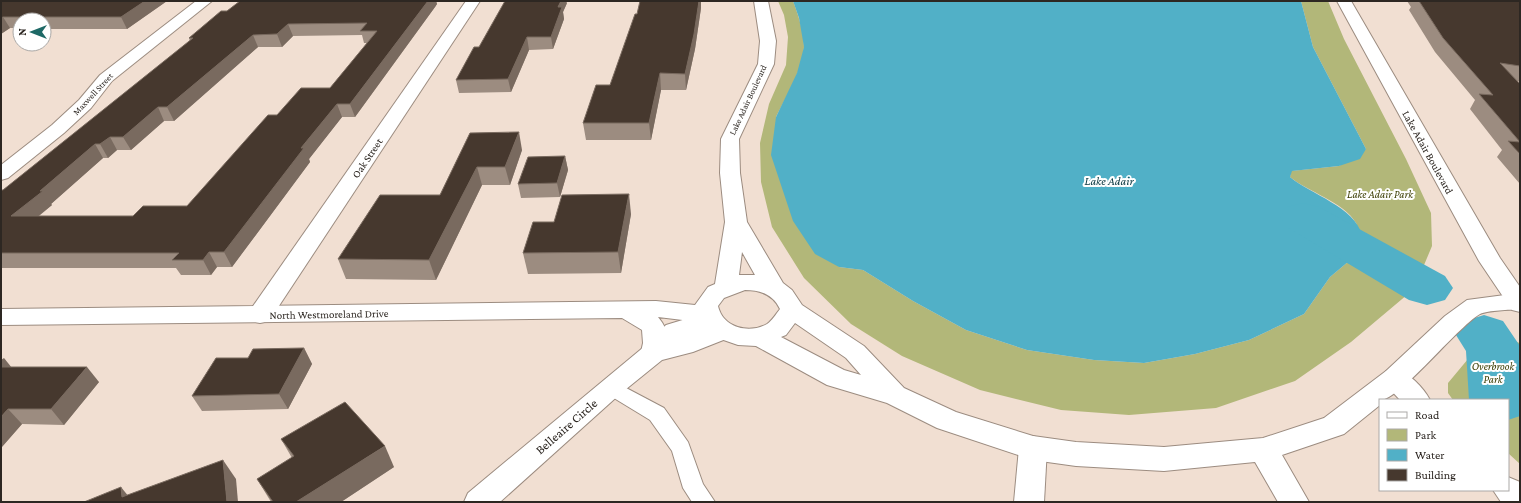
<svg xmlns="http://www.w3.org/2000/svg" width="1521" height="503" font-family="'Crimson Pro',serif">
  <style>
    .green { fill: #b2b779 }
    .water { fill: #51b0c7 }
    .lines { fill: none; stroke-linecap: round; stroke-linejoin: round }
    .river { fill: #51b0c7; fill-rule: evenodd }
    .service-casing { stroke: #9c8c80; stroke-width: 2 }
    .minor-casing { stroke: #9c8c80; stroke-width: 2 }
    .tertiary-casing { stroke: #9c8c80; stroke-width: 2 }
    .service { fill: #fff; fill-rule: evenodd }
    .minor { fill: #fff; fill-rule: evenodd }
    .tertiary { fill: #fff; fill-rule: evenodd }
    .wall { fill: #9c8c80; fill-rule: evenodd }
    .shaded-wall { fill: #796a5f }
    .building { fill: #46382e; stroke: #796a5f; fill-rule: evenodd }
    .labels { text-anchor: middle; stroke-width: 4; stroke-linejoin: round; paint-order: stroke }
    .far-street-label { font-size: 9px; fill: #2d2722; stroke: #fff }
    .street-label { font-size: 11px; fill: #2d2722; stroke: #fff }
    .park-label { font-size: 11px; font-style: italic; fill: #3c3e04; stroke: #fff }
    .water-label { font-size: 12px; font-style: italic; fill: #06343e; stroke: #fff }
    .near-street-label { font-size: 13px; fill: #2d2722; stroke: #fff }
  </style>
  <rect width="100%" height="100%" fill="#f1dfd2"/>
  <g class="green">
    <path d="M778 1H793C798 15 804 31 804 47 803 69 786 97 776 117L839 267 863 270 913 301 966 330 1027 350 1094 360 1144 363 1195 354 1249 340 1304 314 1330 277 1361 251C1360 243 1360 231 1356 223 1344 202 1308 192 1290 177L1291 171 1339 166 1366 149 1313 47 1301 1H1328L1344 39 1406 159 1431 213 1432 246 1414 289 1351 342 1295 381 1216 408 1129 415 1061 410 980 390 902 356 851 324 804 278 772 227 761 182 760 143 769 104 786 65 788 37 784 15Z"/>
    <polygon points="1503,338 1520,343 1520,464 1508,453 1508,400 1453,400 1448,393 1448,383 1483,341"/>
  </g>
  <path class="water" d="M793 1H1301L1313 47 1366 149 1360 159 1339 166 1292 171 1290 177C1310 194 1355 207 1362 235 1363 240 1362 246 1361 251L1330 277 1304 314 1249 340 1195 354 1144 363 1094 360 1027 350 966 330 913 301 863 270 839 267 815 254 793 221 771 155 776 117 797 73 804 47 799 18Z"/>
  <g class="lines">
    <g class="river">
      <polygon points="1303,203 1319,207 1445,276 1453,288 1445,300 1427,305 1409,300 1287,227 1280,217 1287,207"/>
      <polygon points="1484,315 1503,321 1520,346 1520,416 1508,420 1508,400 1469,400 1466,351 1456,335 1465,321"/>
    </g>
    <defs>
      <polygon id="service" points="611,380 664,408 688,442 703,484 715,502 692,502 683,488 672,451 650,420 604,392 601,387 604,382"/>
      <g id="minor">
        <polygon points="196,1 212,1 112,81 91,108 64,133 8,178 1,180 1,165 52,125 79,100 100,75"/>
        <polygon points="466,1 480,1 269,321 260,323 251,321 248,315 251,309"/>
        <polygon points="1337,1 1351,1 1500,258 1520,287 1520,312 1512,310 1479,261"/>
        <polygon points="709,312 718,314 721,320 719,323 731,325 734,331 731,337 693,352 662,360 620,394 500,502 464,502 468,493 645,346 666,325"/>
        <path d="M1395 368C1409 373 1423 387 1430 400H1400L1386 385 1382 378 1386 371Z"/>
        <polygon points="1033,436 1043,440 1047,448 1044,502 1014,502 1019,448 1023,440"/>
        <polygon points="1508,477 1520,482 1520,502 1501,502 1493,490 1508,490"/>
      </g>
      <path id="tertiary" d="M754 1H768L776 41 774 64 739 139 740 173 747 222 783 283 792 290 802 305 864 346 904 388 956 412 1033 436 1076 442 1164 447 1263 438 1324 418 1386 371 1445 316 1467 300 1520 293V309C1510 310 1488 310 1480 314 1456 328 1400 400 1380 400V405L1344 434 1282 455 1309 502H1278L1255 462 1164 471 1076 466 1033 460 937 428 887 403 827 385 756 346 738 345 712 336 699 322 658 317C669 330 671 344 663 358L654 361 645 358 641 352 643 343 642 330 622 318 1 325V309L656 301 695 305 708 287 715 284 725 222 720 173 721 139 758 64 760 41ZM742 252 755 275H739ZM745 290C760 290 773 294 780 309 776 314 772 321 767 324 749 334 723 328 718 306L724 298ZM795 323 846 358 861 375 844 370 781 337 786 335Z"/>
    </defs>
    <use href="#service" class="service-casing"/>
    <use href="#minor" class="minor-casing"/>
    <use href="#tertiary" class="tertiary-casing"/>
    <use href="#service" class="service"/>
    <use href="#minor" class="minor"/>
    <use href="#tertiary" class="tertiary"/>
  </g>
  <g class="wall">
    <polygon points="1,1 167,1 127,29 44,29 44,20 20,20 20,28 10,28 1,34"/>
    <path d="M240 1H436L437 4 435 7 355 117H342L309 159 310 162 232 267H217L211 275H181L176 268H1V190H3L190 41 189 38 227 11ZM362 35 364 43H367L330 88 277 115 187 206 133 216H39L52 205 51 204 103 158H108L117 150H131L164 121H174L258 47H282L293 36Z"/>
    <polygon points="1407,1 1520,1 1520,82 1517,81 1520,84 1520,184 1497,157 1502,150 1470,109 1475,100 1435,52 1409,10 1411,7"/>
    <polygon points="567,3 563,12 564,19 553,49 529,50 511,92 459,93 456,80 479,47"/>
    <polygon points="701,8 695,49 686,90 661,90 651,140 586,140 583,123"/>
    <polygon points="470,133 522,150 510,185 482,185 436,280 346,279 338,259 440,195"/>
    <polygon points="565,156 568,170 560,197 521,198 518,184"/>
    <polygon points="631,214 621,273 528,274 523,253 554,222"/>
    <polygon points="304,348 312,364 288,409 202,411 192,396 248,358"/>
    <polygon points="12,367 99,382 64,425 22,424 1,448"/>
    <polygon points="281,439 394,467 341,502 271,502 257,479 292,458"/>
  </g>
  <g class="shaded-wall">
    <polygon points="145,1 167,1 127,29 121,17"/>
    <polygon points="428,1 436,1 437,4 435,7 355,117 350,104"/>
    <polygon points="561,1 566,1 567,3 563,12 564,19 553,49 551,37 558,7"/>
    <polygon points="699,1 701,1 701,8 695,49 686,90 685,74"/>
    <polygon points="3,17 10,28 1,34 1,18"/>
    <polygon points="288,24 293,36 282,47 277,34"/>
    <polygon points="253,35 258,47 174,121 167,107"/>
    <polygon points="527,37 529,50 511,92 508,79"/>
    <polygon points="660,73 661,90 651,140 649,123"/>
    <polygon points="337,104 342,117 309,159 310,162 232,267 224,252 301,148"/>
    <polygon points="158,107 164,121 131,150 123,137"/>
    <polygon points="519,132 522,150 510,185 505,167"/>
    <polygon points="110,137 117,150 108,158 100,144"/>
    <polygon points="95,144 103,158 51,204 52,205 21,230 11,216"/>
    <polygon points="565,156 568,170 560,197 557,183"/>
    <polygon points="477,167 482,185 436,280 429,260"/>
    <polygon points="629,194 631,214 621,273 618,252"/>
    <polygon points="209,252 217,267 211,275 203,260"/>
    <polygon points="304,348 312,364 288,409 279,394"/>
    <polygon points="4,358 16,373 1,376 1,360"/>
    <polygon points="87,367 99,382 64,425 51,409"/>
    <polygon points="8,409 22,424 1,448 1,417"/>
    <polygon points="385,446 394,467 341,502 296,502"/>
    <polygon points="223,460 236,479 238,502 227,502"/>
    <polygon points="121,487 133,502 122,497"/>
  </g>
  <g class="building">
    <polygon points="1,1 145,1 121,17 3,17 1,18"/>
    <path d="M240 1H428L350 104H337L301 148H304L224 252H209L203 260H172L179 253H1V190H3L193 38H189L221 11H227ZM367 23 360 31H377L330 88H301L277 115H268L187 206H143L133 216H11L43 191H40L95 144H100L110 137H123L158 107H167L253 35 277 34 288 24Z"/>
    <polygon points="505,1 561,1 558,7 562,7 551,37 527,37 508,79 456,80 474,47 479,47"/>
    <polygon points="640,1 699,1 694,34 685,74 660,73 649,123 583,123 596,85 610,85 635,14 637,14"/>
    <polygon points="1419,1 1520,1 1520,66 1500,63 1520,84 1520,142 1479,94 1493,95 1443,38"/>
    <polygon points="519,132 505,167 477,167 429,260 338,259 380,195 440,195 470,133"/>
    <polygon points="1508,141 1520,142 1520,154"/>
    <polygon points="565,156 557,183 518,184 528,157"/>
    <polygon points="629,194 618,252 523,253 533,222 554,222 562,195"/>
    <polygon points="304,348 279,394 192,396 216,358 248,358 253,349"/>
    <polygon points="1,367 87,367 51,409 8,409 1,417"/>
    <polygon points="345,402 385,446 296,502 273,502 257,479 294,456 281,439"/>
    <polygon points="223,460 227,502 84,502 121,487 122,497"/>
  </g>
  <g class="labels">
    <g class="far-street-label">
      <text transform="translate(93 94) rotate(-47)" y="3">Maxwell Street</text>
      <text transform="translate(748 100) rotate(-65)" y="3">Lake Adair Boulevard</text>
    </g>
    <g class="street-label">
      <text transform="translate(1428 152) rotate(61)" y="4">Lake Adair Boulevard</text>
      <text transform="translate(367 158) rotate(-56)" y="4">Oak Street</text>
      <text transform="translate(329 314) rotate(-1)" y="4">North Westmoreland Drive</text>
    </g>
    <g class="park-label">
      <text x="1380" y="198">Lake Adair Park</text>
      <text x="1493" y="370">Overbrook<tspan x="1493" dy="13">Park</tspan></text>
    </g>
    <g class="water-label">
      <text x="1109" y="185">Lake Adair</text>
    </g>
    <g class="near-street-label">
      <text transform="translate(566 426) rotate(-41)" y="5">Belleaire Circle</text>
    </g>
  </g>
  <rect width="1521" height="503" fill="none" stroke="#2d2722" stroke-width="4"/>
  <rect x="1379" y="399" width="130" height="92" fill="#ffffff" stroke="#aba9a7"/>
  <rect x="1387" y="412" width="20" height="6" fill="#ffffff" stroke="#aba9a7"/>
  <text x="1415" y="419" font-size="12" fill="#2d2722">Road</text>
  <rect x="1387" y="429" width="20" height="12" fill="#b2b779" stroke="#aba9a7"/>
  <text x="1415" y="439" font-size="12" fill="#2d2722">Park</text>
  <rect x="1387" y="449" width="20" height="12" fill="#51b0c7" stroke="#aba9a7"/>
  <text x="1415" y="459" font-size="12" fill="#2d2722">Water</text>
  <rect x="1387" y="469" width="20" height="12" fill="#46382e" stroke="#aba9a7"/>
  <text x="1415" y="479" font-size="12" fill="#2d2722">Building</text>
  <g transform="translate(32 32) rotate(270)"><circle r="19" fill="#ffffff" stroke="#aba9a7"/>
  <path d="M0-3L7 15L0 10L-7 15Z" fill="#1e6966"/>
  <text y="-6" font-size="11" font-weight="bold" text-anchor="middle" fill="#2d2722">N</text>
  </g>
</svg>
